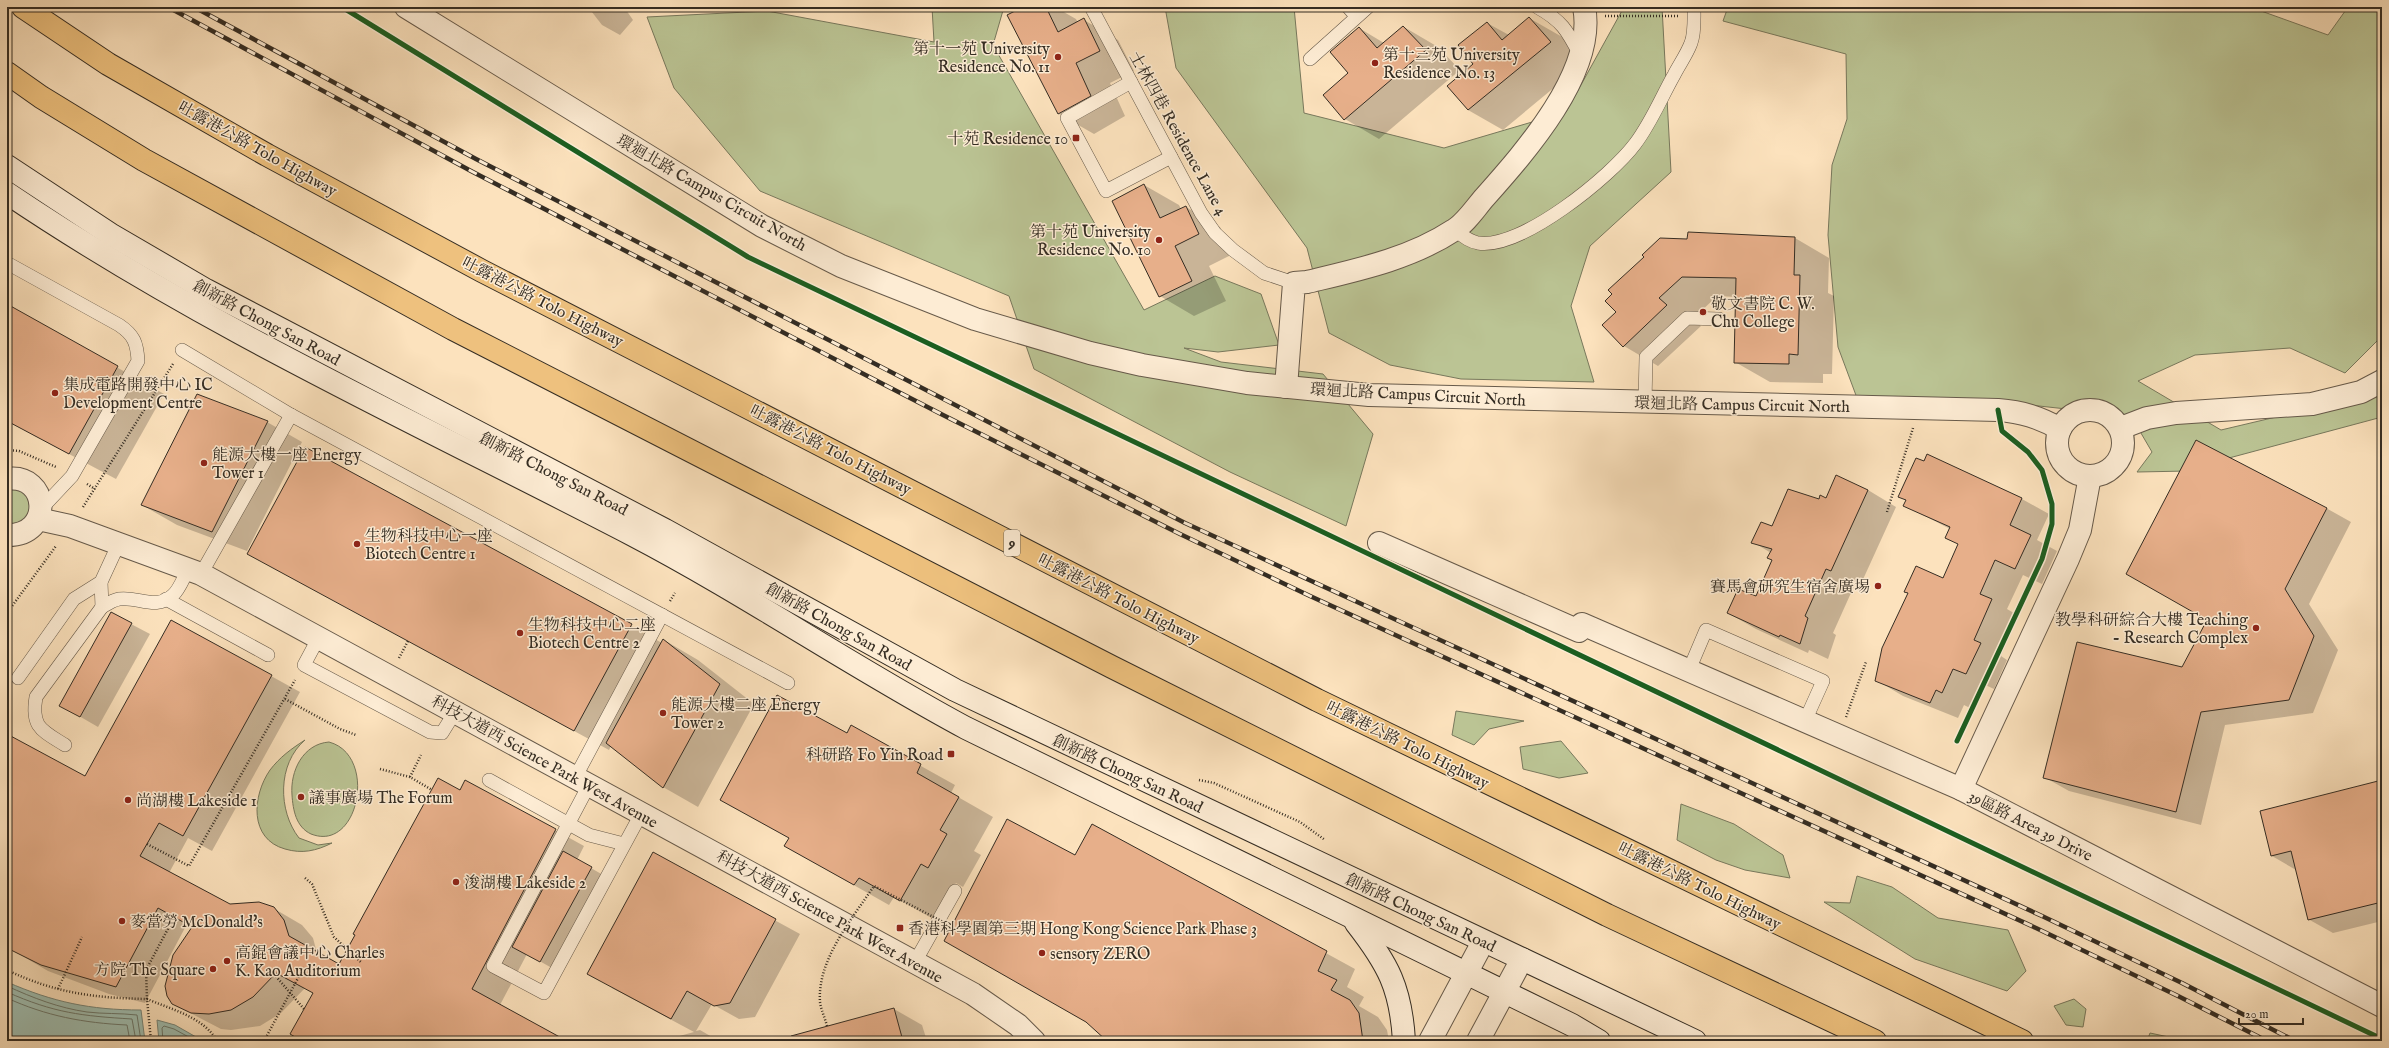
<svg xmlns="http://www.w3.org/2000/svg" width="2389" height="1048" font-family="'IM FELL English','Noto Serif TC',serif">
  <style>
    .green { fill: #bbc494; stroke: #78785c }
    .water { fill: #9fbeb1; stroke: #758478 }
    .shadow { fill: #0003 }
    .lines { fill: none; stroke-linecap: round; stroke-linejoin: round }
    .shore { stroke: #6a766a; stroke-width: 1 }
    .building { fill: #e7af8a; stroke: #352d23 }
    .service-casing { stroke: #675a4a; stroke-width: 14 }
    .minor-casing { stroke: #675a4a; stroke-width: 24 }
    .tertiary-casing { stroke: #675a4a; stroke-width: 24 }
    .secondary-casing { stroke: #352d23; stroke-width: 24 }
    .motorway-casing { stroke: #352d23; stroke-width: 24 }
    .path { stroke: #352d23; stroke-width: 2.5; stroke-dasharray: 1 2; stroke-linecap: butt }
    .service { stroke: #fdecd4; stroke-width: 13 }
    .minor { stroke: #fdecd4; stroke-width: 22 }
    .tertiary { stroke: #fdecd4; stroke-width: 22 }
    .secondary { stroke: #fdecd4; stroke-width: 22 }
    .motorway { stroke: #eec17e; stroke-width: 22 }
    .rail-casing { stroke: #352d23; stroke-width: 4.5 }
    .rail { stroke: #fdecd4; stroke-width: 3; stroke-dasharray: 9; stroke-linecap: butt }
    .path-bridge { stroke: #352d23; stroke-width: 2.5; stroke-dasharray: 1 2; stroke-linecap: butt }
    .cycleway-casing { stroke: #fdecd4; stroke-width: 8 }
    .cycleway { stroke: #1b5e20; stroke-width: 5 }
    .poi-dot { fill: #8f2418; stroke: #fdecd4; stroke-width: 1.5 }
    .labels { text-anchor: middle; stroke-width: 3; stroke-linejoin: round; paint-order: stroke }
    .shield { fill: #fdecd4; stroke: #716658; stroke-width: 1 }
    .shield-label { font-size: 15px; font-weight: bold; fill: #352d23 }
    .poi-label { font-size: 16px; fill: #352d23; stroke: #fdecd4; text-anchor: start }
    .street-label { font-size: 16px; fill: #352d23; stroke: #fdecd4 }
  </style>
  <rect width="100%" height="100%" fill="#fce2bd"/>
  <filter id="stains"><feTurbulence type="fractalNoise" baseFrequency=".005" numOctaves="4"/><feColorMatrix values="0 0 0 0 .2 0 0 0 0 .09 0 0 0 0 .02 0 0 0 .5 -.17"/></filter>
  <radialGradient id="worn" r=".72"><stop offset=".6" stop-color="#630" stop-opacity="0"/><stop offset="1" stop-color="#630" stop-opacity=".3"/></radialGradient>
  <g class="green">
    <polygon points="932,7 1004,7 993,45 1144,310 1215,276 1261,294 1279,345 1218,352 1184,348 1221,362 1323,374 1373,434 1346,526 1230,472 1034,369 1009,296 760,191 674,88 647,17 767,11 934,42"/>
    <polygon points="1165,7 1294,7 1304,113 1444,148 1566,112 1624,7 1662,7 1671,172 1590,246 1571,306 1594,382 1461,379 1390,365 1329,333 1307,248 1176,68"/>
    <polygon points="1728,7 2250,7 2328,35 2348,7 2382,7 2382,336 2345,373 2290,348 2195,355 2138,381 2221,430 2382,392 2382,417 2229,458 2240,470 2137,472 2152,452 2131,416 1993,401 1857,398 1838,347 1828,235 1832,165 1847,119 1846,54 1723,21"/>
    <path d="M16 488 27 494 31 512C24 520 18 527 7 523V489Z"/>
    <polygon points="1456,711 1524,721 1489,729 1474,745 1452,735"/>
    <path d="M305 740C277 764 278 811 299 838L318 845 332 843C316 851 302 854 285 849 249 839 252 796 270 770 280 757 291 749 305 740Z"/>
    <polygon points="1561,741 1588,773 1559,778 1523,769 1520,747"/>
    <path d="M329 742C378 755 359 853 311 834 296 827 293 810 292 795 290 771 303 744 329 742Z"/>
    <polygon points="1681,804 1734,824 1783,855 1790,878 1745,870 1716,860 1677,840"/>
    <polygon points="1857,876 1892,887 1938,918 2008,930 2026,971 2007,991 1915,959 1824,902 1850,903"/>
    <polygon points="2074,999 2086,1009 2083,1027 2066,1025 2054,1006"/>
    <polygon points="2150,1033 2178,1039 2178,1041 2147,1041"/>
  </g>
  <g class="water">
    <path d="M7 982C53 1002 90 1010 141 1010L145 1041H18L7 1031Z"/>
    <polygon points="157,1020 175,1025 203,1041 159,1041"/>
  </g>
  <g class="shadow">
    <polygon points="588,7 624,7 633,20 620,35 602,25"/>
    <polygon points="1025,7 1055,7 1076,19 1078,23 1084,20 1118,40 1134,71 1110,83 1125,116 1094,134 1059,114 1008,15"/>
    <polygon points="1529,18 1564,38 1585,62 1503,130 1468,110 1474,64 1487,23 1509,35"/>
    <polygon points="1404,27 1438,47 1460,70 1379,139 1345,119 1350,73 1359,28 1384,43"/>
    <polygon points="1144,185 1179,205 1181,209 1186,207 1220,227 1233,254 1209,266 1226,301 1194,316 1160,296"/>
    <polygon points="1795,238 1829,258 1828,293 1834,296 1832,374 1823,374 1823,383 1770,382 1735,362 1737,297 1717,296 1693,319 1701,326 1658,366 1624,346 1688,240"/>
    <polygon points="7,305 164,394 116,479 7,421"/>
    <polygon points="267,422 302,442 247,551 177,525 142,505"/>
    <polygon points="306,448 662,643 664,640 698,660 754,704 698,807 663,787 611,746 609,750 248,553"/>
    <polygon points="1927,456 2022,499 2049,514 2037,540 2057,551 2042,584 2023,575 2007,609 2019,616 2001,656 2007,660 1994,689 1981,683 1970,708 1964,705 1958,718 1903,696 1876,680 1943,579 1959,544 1950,529 1904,505 1907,500 1899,496"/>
    <polygon points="1868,490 1896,507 1860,586 1855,584 1833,633 1836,635 1828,659 1809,650 1808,653 1756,629 1728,613 1756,597 1773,560 1771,553 1753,542 1772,527 1819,500"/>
    <polygon points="2326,508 2351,522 2309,604 2338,650 2313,713 2225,725 2201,825 2069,791 2044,777 2183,668"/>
    <polygon points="131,624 150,634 98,727 60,705"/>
    <polygon points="271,676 300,692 212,851 188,838 169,873 229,905 273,908 302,925 313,938 317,953 340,965 466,781 584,846 577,860 610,879 559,972 527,954 500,1005 565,1041 298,1041 314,993 305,988 281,1013 260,1026 231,1030 221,1029 173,1004 166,991 168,972 174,956 193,927 187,924 145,1003 109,994 48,971 7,947 7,735 85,777"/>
    <polygon points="851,727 955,785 951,793 993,817 974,851 981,855 963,887 956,883 935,920 894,897 889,905 820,866 847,734"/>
    <polygon points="2382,781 2382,921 2333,933 2308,919 2296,870 2272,856"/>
    <polygon points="1093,826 1355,969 1347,987 1364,997 1359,1006 1378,1017 1387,1030 1389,1041 1109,1041 1076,856"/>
    <polygon points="654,854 800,934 755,1017 739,1019 712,1004 696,1031 700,1030 719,1041 661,1041 694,1032 612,988"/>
    <polygon points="894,1009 922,1025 927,1041 774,1041"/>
  </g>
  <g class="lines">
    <g class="shore">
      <path d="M7 986C33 998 59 1008 87 1012 103 1014 120 1013 137 1015L141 1041"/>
      <path d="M7 992C54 1013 82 1016 132 1019L136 1041"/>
      <path d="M7 998C46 1016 84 1023 127 1025L130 1041"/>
      <polyline points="163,1041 162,1028 164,1026 174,1029 196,1041"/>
    </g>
  </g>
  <g class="building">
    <polygon points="1023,7 1046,7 1058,32 1084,18 1100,51 1076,63 1091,96 1058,114 1007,15"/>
    <polygon points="1529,17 1551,42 1468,110 1447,86 1473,64 1458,45 1487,22 1502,40"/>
    <polygon points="1403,26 1426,50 1344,120 1323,95 1348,73 1330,52 1359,27 1377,48"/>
    <polygon points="1144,184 1160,218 1186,206 1199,234 1175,246 1192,281 1159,297 1112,201"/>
    <polygon points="1688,232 1795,237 1794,275 1800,275 1798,355 1789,354 1789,364 1734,363 1736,278 1682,277 1659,298 1667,305 1623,347 1602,325 1616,312 1605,301 1612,294 1608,290 1644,257 1642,255 1660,238 1687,239"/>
    <polygon points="7,304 118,366 69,454 7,421"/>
    <polygon points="197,394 268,421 212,532 141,505"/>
    <polygon points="2196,440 2327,508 2285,589 2314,636 2289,700 2201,712 2176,812 2043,778 2077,642 2182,667 2207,620 2126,574"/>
    <polygon points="305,447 632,624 574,731 247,554"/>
    <polygon points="1927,454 2022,498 2010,525 2031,535 2015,569 1995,560 1980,594 1992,599 1974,640 1981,643 1966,674 1953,669 1942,693 1936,690 1930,703 1875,681 1882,648 1908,593 1904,592 1916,566 1943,578 1958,544 1945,538 1950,527 1903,506 1906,500 1898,497 1916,458 1924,461"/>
    <polygon points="1836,475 1868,490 1831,571 1826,569 1805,616 1808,618 1800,644 1780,635 1779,637 1727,613 1738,589 1756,596 1772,560 1767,558 1772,549 1751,543 1761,522 1772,526 1788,489 1819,499 1820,495 1826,498"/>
    <polygon points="111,612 132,623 80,717 59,706"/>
    <polygon points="171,620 272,675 183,836 159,823 140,856 230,904 259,902 274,907 284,920 289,936 339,964 355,935 353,934 438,778 460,790 465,780 556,829 472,989 567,1041 302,1041 290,1034 313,993 276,973 253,997 231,1010 209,1014 191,1013 172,1004 167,996 165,986 173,955 192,927 158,908 116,987 41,965 7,948 7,734 85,776"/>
    <polygon points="663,639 720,684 663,788 606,743"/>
    <polygon points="777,695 847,733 851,725 921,764 917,773 959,797 940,830 947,834 928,868 921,864 900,901 859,878 854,885 784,846 789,838 720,800"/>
    <polygon points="2382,780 2382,902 2308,920 2291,851 2271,856 2260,811"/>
    <polygon points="1007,819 1075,855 1092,824 1327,951 1318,971 1337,980 1331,990 1350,1000 1359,1013 1363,1041 1107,1041 1086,1022 944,941"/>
    <polygon points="563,851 592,867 540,962 512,947"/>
    <polygon points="653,852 776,919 730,1003 714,1006 687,991 671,1019 587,974"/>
    <polygon points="894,1008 903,1041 792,1041 791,1036"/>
  </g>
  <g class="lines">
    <defs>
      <g id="service">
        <polyline points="1091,7 1201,213 1215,233 1233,250 1264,273 1294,283"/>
        <polyline points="1348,7 1356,16"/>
        <path d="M1537 7C1562 21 1567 30 1580 55"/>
        <polyline points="1310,59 1368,7"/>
        <polyline points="1131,82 1067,118 1106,191 1171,157"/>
        <path d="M1455 230C1463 236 1468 241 1478 243 1521 250 1611 176 1635 144 1651 123 1661 98 1674 75 1679 65 1687 54 1691 43 1695 33 1694 18 1694 7"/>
        <path d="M7 263 119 325C134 335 137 343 138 361L72 476 41 509"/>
        <polyline points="182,350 291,415 788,683"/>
        <polyline points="1645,402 1646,357 1687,318 1719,319"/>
        <polyline points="201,574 291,415"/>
        <polyline points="166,599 268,655"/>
        <polyline points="102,607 101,582 119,543"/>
        <polyline points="319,637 304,665 430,732 442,733 455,712"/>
        <polyline points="1689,670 1706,630 1823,681 1805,721"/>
        <polyline points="18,678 74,599 101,582"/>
        <path d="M65 745C41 730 31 727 36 697L102 607C107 604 113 600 119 599 138 596 156 611 173 595 180 589 184 576 189 568"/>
        <polyline points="575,778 662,615"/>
        <polyline points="489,780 589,835 624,844"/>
        <polyline points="589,785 493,966 544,993 641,814"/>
        <polyline points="915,962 955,891"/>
      </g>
      <g id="minor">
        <path d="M406 7 762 226 841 266 975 319 1090 353 1142 365 1247 383 1369 395 1998 410C2022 412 2039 417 2060 429"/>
        <path d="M1286 387 1294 283 1307 282C1357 270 1410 259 1454 230 1466 223 1476 207 1485 197 1525 152 1597 71 1584 7"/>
        <circle cx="2090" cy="443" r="33"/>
        <polyline points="2121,428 2147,418 2176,413 2312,404 2361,392 2382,381"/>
        <path d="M7 479C49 473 54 536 7 535"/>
        <polyline points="38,519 70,526 201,574 973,994 1018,1025 1034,1041"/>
        <polyline points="1379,543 1579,631 1582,624 1961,789 2382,1006"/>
        <polyline points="1961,789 2068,559 2080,530 2090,476"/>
      </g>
      <g id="tertiary">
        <polyline points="1430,1041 1483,942"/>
        <polyline points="1478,1041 1522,959"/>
      </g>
      <g id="secondary">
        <polyline points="7,166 110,234 206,290 665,530 955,690 1695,1041"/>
        <path d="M7 193C204 326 421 425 631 534 746 594 852 667 966 728L1572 1025 1599 1041"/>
        <path d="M1356 923C1388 964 1401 988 1404 1041"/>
      </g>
      <g id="motorway">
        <polyline points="23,7 108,64 267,155 482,271 1317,700 2022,1041"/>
        <polyline points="7,73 41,97 144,160 453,329 1112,667 1607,915 1875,1041"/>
      </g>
    </defs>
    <use href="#service" class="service-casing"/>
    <use href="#minor" class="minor-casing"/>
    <use href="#tertiary" class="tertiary-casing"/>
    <use href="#secondary" class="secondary-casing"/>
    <use href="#motorway" class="motorway-casing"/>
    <g class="path">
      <polyline points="1605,16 1678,16"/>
      <polyline points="7,450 19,451 56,467"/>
      <polyline points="87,484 95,489"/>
      <polyline points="83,507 173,364"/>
      <polyline points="1887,512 1913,428"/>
      <polyline points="670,601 675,593"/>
      <polyline points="7,613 56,546"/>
      <polyline points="399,658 408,641"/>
      <polyline points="285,699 340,729 356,735"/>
      <polyline points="1846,717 1866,662"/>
      <polyline points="380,769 410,777 432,790"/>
      <polyline points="410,777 421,755"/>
      <polyline points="1199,780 1214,783 1300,822 1325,840"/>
      <polyline points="147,844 189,866 295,680"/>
      <polyline points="305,878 312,884 334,937 362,963"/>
      <path d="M7 970C55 993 94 998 147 999L146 970 170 925 154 916"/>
      <polyline points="58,989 82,937"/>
      <path d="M151 1041 147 999C170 1009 204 1017 217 1041"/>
      <polyline points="264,1041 304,967"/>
    </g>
    <use href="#service" class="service"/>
    <use href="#minor" class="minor"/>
    <use href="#tertiary" class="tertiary"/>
    <use href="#secondary" class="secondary"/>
    <use href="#motorway" class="motorway"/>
    <defs>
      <g id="rail">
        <polyline points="168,7 471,171 943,415 1180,534 1310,596 2036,928 2178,996 2267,1041"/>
        <polyline points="194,7 476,159 1185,523 2042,916 2182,983 2295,1041"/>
      </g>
    </defs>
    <use href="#rail" class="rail-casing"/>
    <use href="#rail" class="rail"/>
    <g class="path-bridge">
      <polyline points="274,974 304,1009"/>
      <path d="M827 1026C825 1018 821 1010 820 1002 817 960 852 919 874 886L951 926"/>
    </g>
    <defs>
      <g id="cycleway">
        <polyline points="342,7 748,257 2382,1039"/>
        <polyline points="1957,741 2042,559 2052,524 2052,504 2042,470 2028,452 2002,431 1998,410"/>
      </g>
    </defs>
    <use href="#cycleway" class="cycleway-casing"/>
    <use href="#cycleway" class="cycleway"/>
  </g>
  <g class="poi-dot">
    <circle cx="1058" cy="57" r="4"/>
    <circle cx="1375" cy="63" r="4"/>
    <rect x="1072" y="134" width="8" height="8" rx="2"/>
    <circle cx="1159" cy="240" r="4"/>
    <circle cx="1703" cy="312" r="4"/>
    <circle cx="55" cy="393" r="4"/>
    <circle cx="204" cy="463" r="4"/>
    <circle cx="357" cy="544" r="4"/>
    <circle cx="1878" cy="586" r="4"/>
    <circle cx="2256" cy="628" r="4"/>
    <circle cx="520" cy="633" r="4"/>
    <circle cx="663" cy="713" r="4"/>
    <rect x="947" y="750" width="8" height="8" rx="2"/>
    <circle cx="301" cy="797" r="4"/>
    <circle cx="128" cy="800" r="4"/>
    <circle cx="456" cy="882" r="4"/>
    <circle cx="122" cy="921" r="4"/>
    <rect x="896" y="924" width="8" height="8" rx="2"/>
    <circle cx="1042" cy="953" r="4"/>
    <circle cx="227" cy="961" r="4"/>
    <circle cx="213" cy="969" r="4"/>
  </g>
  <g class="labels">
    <rect class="shield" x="1004" y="530" width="16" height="26" rx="3"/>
    <g class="shield-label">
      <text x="1012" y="548">9</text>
    </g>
    <g class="poi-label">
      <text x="1050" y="54" text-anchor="end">第十一苑 University<tspan x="1050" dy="18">Residence No. 11</tspan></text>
      <text x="1383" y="60">第十三苑 University<tspan x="1383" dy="18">Residence No. 13</tspan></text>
      <text x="1068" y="144" text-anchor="end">十苑 Residence 10</text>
      <text x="1151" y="237" text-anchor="end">第十苑 University<tspan x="1151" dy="18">Residence No. 10</tspan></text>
      <text x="1711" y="309">敬文書院 C. W.<tspan x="1711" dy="18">Chu College</tspan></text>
      <text x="63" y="390">集成電路開發中心 IC<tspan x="63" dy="18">Development Centre</tspan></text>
      <text x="212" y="460">能源大樓一座 Energy<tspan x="212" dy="18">Tower 1</tspan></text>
      <text x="365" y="541">生物科技中心一座<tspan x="365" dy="18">Biotech Centre 1</tspan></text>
      <text x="1870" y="592" text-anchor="end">賽馬會研究生宿舍廣埸</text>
      <text x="2248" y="625" text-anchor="end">教學科研綜合大樓 Teaching<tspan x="2248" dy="18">- Research Complex</tspan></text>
      <text x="528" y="630">生物科技中心二座<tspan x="528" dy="18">Biotech Centre 2</tspan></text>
      <text x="671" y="710">能源大樓二座 Energy<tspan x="671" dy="18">Tower 2</tspan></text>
      <text x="943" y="760" text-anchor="end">科研路 Fo Yin Road</text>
      <text x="309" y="803">議事廣場 The Forum</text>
      <text x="136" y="806">尚湖樓 Lakeside 1</text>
      <text x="464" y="888">浚湖樓 Lakeside 2</text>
      <text x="130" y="927">麥當勞 McDonald's</text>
      <text x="908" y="934">香港科學園第三期 Hong Kong Science Park Phase 3</text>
      <text x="235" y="958">高錕會議中心 Charles<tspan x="235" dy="18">K. Kao Auditorium</tspan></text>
      <text x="1050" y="959">sensory ZERO</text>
      <text x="205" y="975" text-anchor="end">方院 The Square</text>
    </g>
    <g class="street-label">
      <text transform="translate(1179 133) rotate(61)" y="6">士林四巷 Residence Lane 4</text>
      <text transform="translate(258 148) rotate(29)" y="6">吐露港公路 Tolo Highway</text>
      <text transform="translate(712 192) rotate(30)" y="6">環迴北路 Campus Circuit North</text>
      <text transform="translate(543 301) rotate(27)" y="6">吐露港公路 Tolo Highway</text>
      <text transform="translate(267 322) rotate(28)" y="6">創新路 Chong San Road</text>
      <text transform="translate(1418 394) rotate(3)" y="6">環迴北路 Campus Circuit North</text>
      <text transform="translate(1742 404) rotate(1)" y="6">環迴北路 Campus Circuit North</text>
      <text transform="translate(831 449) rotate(27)" y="6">吐露港公路 Tolo Highway</text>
      <text transform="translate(554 473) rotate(27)" y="6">創新路 Chong San Road</text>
      <text transform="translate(1119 598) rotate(27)" y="6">吐露港公路 Tolo Highway</text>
      <text transform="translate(839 626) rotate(29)" y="6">創新路 Chong San Road</text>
      <text transform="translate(1408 744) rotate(26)" y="6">吐露港公路 Tolo Highway</text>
      <text transform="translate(545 761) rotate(29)" y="6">科技大道西 Science Park West Avenue</text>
      <text transform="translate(1128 773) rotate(25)" y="6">創新路 Chong San Road</text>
      <text transform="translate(2031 825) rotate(27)" y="6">39區路 Area 39 Drive</text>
      <text transform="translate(1700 885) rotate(26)" y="6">吐露港公路 Tolo Highway</text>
      <text transform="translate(1421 912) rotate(25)" y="6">創新路 Chong San Road</text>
      <text transform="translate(830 916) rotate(29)" y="6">科技大道西 Science Park West Avenue</text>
    </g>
  </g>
  <rect width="2389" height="1048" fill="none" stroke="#fce2bd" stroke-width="24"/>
  <rect x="8" y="8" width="2373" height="1032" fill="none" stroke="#352d23" stroke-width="2"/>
  <rect x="12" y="12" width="2365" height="1024" fill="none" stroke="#352d23"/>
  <path d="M2239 1018v6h64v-6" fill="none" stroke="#352d23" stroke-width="2"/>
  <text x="2245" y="1018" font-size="12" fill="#352d23" stroke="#fdecd4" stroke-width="3" paint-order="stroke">20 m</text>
  <rect width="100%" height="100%" filter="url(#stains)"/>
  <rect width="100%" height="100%" fill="url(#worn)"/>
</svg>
